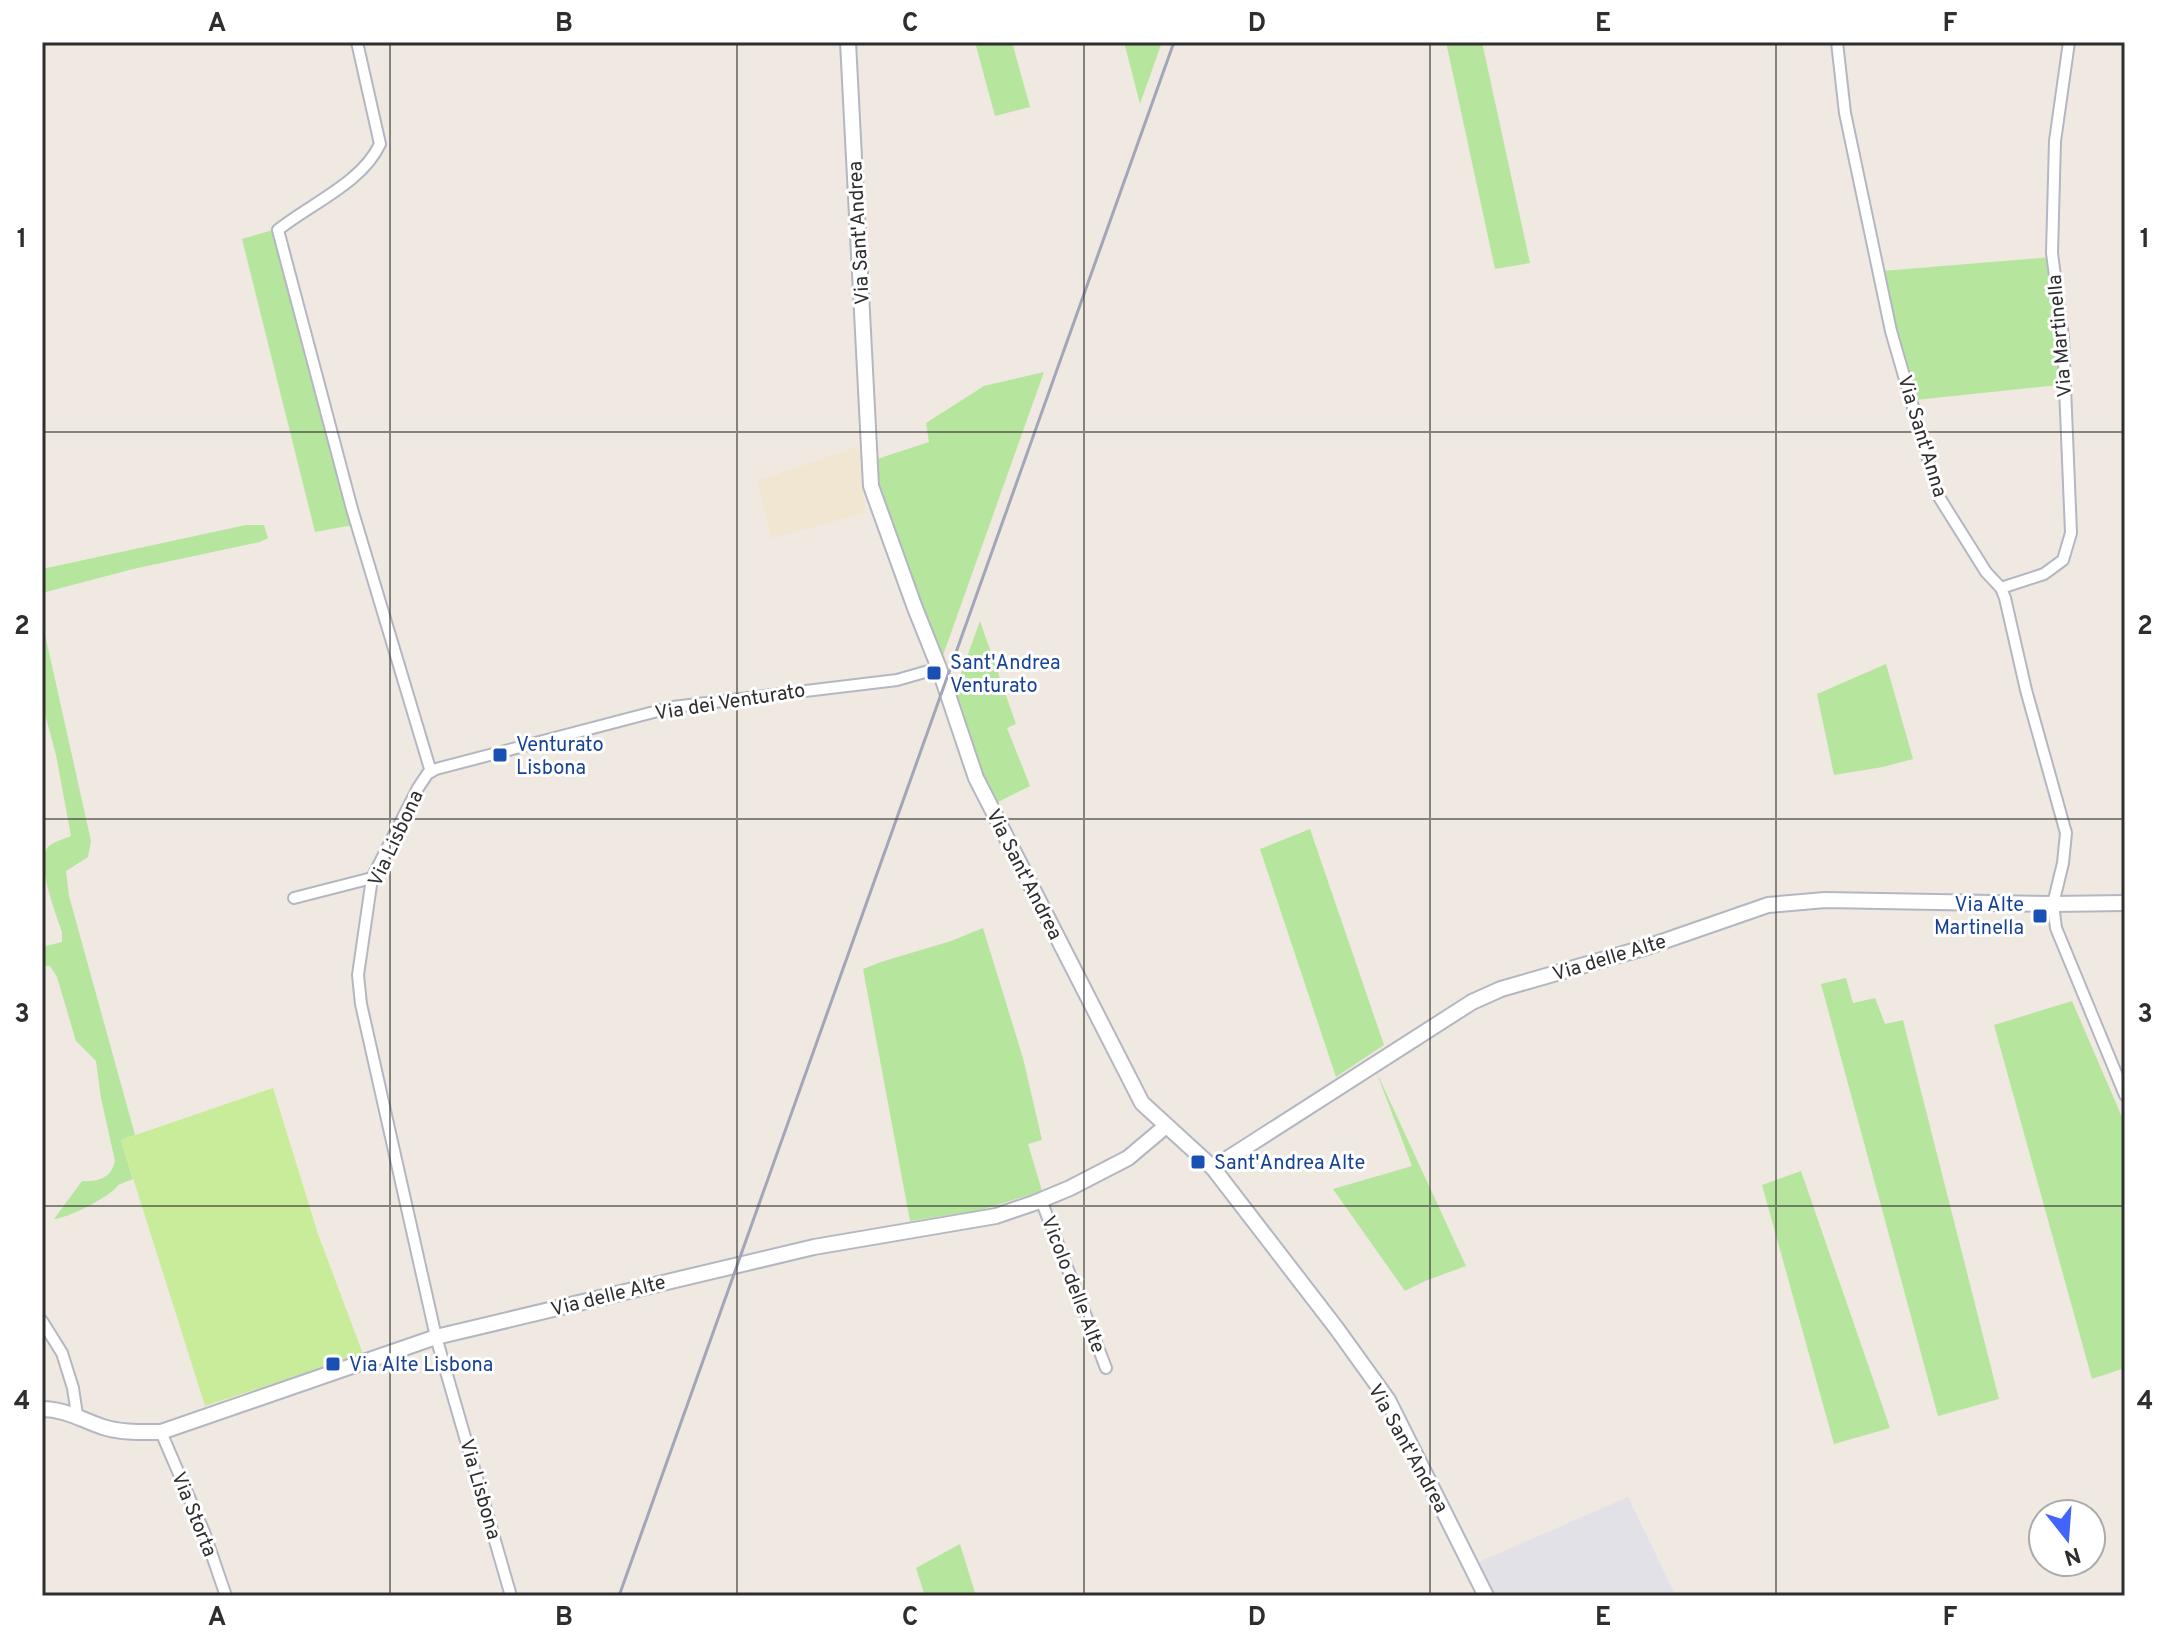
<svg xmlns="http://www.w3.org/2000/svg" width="2167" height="1638" font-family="Overpass,sans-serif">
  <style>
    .industrial { fill: #e3e1e8 }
    .education { fill: #f0e6d1 }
    .green { fill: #b6e59e }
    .pitch { fill: #c9ec9a }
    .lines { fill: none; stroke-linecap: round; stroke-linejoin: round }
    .minor-casing { stroke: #b4b7c1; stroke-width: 14 }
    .tertiary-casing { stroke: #b4b7c1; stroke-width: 18 }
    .minor { stroke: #fff; stroke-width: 10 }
    .tertiary { stroke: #fff; stroke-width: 14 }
    .rail { stroke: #a3a6b8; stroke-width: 3 }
    .grid { fill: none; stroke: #2e2e2e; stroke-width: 2; stroke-opacity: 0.55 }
    .transit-dot { fill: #1a4fb4; stroke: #fff; stroke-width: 3 }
    .labels { text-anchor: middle; stroke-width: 6; stroke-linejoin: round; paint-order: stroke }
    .street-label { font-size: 20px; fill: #2e2e2e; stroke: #fff }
    .transit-label { font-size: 20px; fill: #164399; stroke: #fff; text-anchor: start }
    .neatline { fill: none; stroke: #2e2e2e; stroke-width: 3 }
    .grid-label { font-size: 26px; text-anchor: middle; font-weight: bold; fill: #2e2e2e }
  </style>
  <rect width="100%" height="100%" fill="#efe9e1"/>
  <polygon class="industrial" points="1628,1497 1676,1596 1495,1596 1479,1562"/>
  <polygon class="education" points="859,446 861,481 866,513 771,538 757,481"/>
  <g class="green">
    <polygon points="975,42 1012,42 1030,107 995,116"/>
    <polygon points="1124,42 1162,42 1140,104"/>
    <polygon points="1446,42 1482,42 1530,263 1495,269"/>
    <polygon points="276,229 311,378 353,525 315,532 242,239"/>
    <polygon points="2052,257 2059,385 1906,401 1882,271"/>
    <polygon points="1044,372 941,661 883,510 877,459 929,442 926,423 984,386"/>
    <polygon points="246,525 264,525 268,538 260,542 133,569 42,593 42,569"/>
    <path d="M42 621 91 841 88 857 66 871 69 896 135 1135 121 1140 133 1179 118 1185C112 1196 66 1219 54 1219L82 1181C99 1182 111 1178 115 1161L101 1098 96 1061 76 1041 57 977 50 966H42V947L62 942V932C56 914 35 862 48 847 53 842 64 839 71 836L56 755 42 703Z"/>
    <polygon points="980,621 1016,724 1007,728 1030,786 996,803 987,786 953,695"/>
    <polygon points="1886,664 1913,759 1883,767 1834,775 1817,694"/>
    <polygon points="1310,829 1384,1045 1336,1077 1260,849"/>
    <polygon points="983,928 1023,1058 1042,1140 1028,1144 1042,1191 981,1210 910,1221 863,969 881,962 951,941"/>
    <polygon points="1846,978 1853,1003 1875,998 1885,1024 1903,1020 1999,1399 1938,1416 1821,984"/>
    <polygon points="2072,1001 2125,1124 2125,1368 2092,1379 1994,1025"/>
    <polygon points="1376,1071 1466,1266 1425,1281 1405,1291 1333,1189 1412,1166"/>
    <polygon points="1801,1171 1890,1428 1834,1444 1762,1185"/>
    <polygon points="960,1544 976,1596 925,1596 916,1568"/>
  </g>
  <polygon class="pitch" points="273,1088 318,1234 363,1354 205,1406 121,1140"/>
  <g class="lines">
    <defs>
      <g id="minor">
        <path d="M357 42 380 144C362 183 310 204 278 230L352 509 431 772"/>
        <polyline points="1837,42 1845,113 1891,331 1939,497 1986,572 2001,588 2005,598 2026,690 2066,833 2063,863 2053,904 2056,928 2125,1095"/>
        <polyline points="2001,588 2044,574 2063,560 2071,533 2063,338 2052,253 2055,141 2069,42"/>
        <polyline points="294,898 372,878"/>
        <polyline points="1041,1200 1106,1368"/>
        <polyline points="42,1321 62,1353 73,1388 77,1415"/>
        <polyline points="161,1432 204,1532 226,1596"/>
        <polyline points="511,1596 436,1337 361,1004 358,975 372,878 418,788 428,773 436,769 673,707 897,680 939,668"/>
      </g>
      <g id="tertiary">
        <polyline points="848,42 871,486 915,608 939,668 976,778 1142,1103 1213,1168 1337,1329 1388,1400 1486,1596"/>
        <polyline points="1213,1168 1472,1002 1501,989 1647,947 1768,905 1825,900 2053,904 2125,903"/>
        <path d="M42 1409C65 1409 82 1420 103 1427 122 1433 141 1432 161 1432L436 1337 814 1247 996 1216 1034 1203 1070 1188 1128 1158 1166 1126"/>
      </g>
    </defs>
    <use href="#minor" class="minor-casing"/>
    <use href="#tertiary" class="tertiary-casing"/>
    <use href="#minor" class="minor"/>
    <use href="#tertiary" class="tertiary"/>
    <polyline class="rail" points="619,1596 1174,42"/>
  </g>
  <path class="grid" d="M390 42V1596M737 42V1596M1084 42V1596M1430 42V1596M1776 42V1596M42 432H2125M42 819H2125M42 1206H2125"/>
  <g class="transit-dot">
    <rect x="926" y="665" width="16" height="16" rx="4"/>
    <rect x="492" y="747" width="16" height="16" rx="4"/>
    <rect x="2032" y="908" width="16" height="16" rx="4"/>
    <rect x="1190" y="1154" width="16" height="16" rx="4"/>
    <rect x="325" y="1356" width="16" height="16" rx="4"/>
  </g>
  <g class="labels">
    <g class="street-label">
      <text transform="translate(858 233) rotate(-93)" y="7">Via Sant'Andrea</text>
      <text transform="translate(2059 336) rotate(-95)" y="7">Via Martinella</text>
      <text transform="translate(1923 436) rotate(73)" y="7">Via Sant'Anna</text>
      <text transform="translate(730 701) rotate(-9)" y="7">Via dei Venturato</text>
      <text transform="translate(395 838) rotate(-65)" y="7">Via Lisbona</text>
      <text transform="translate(1025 874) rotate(63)" y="7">Via Sant'Andrea</text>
      <text transform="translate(1609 957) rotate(-17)" y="7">Via delle Alte</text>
      <text transform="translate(1074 1284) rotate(69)" y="7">Vicolo delle Alte</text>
      <text transform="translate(608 1295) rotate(-14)" y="7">Via delle Alte</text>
      <text transform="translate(1409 1448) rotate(61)" y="7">Via Sant'Andrea</text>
      <text transform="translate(481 1489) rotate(74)" y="7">Via Lisbona</text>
      <text transform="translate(195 1514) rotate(68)" y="7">Via Storta</text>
    </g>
    <g class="transit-label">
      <text x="950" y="669">Sant'Andrea<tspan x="950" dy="23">Venturato</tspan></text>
      <text x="516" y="751">Venturato<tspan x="516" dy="23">Lisbona</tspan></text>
      <text x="2024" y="911" text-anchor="end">Via Alte<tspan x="2024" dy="23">Martinella</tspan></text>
      <text x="1214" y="1169">Sant'Andrea Alte</text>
      <text x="349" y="1371">Via Alte Lisbona</text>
    </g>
  </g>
  <rect width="2167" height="1638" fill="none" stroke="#ffffff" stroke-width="88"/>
  <g transform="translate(2067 1538) rotate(163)"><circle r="38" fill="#ffffff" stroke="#ababab" stroke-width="2"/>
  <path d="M0-6L14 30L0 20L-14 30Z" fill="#4264fb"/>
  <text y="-12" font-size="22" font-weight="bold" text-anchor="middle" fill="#2e2e2e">N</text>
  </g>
  <rect x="44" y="44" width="2079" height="1550" class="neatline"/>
  <g class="grid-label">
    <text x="217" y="31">A</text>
    <text x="564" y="31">B</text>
    <text x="910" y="31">C</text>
    <text x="1257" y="31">D</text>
    <text x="1603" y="31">E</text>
    <text x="1950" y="31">F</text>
    <text x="22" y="247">1</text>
    <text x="2145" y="247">1</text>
    <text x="22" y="634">2</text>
    <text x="2145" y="634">2</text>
    <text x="22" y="1022">3</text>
    <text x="2145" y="1022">3</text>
    <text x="22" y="1409">4</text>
    <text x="2145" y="1409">4</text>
    <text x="217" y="1625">A</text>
    <text x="564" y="1625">B</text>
    <text x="910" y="1625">C</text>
    <text x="1257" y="1625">D</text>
    <text x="1603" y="1625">E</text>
    <text x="1950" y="1625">F</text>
  </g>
</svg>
